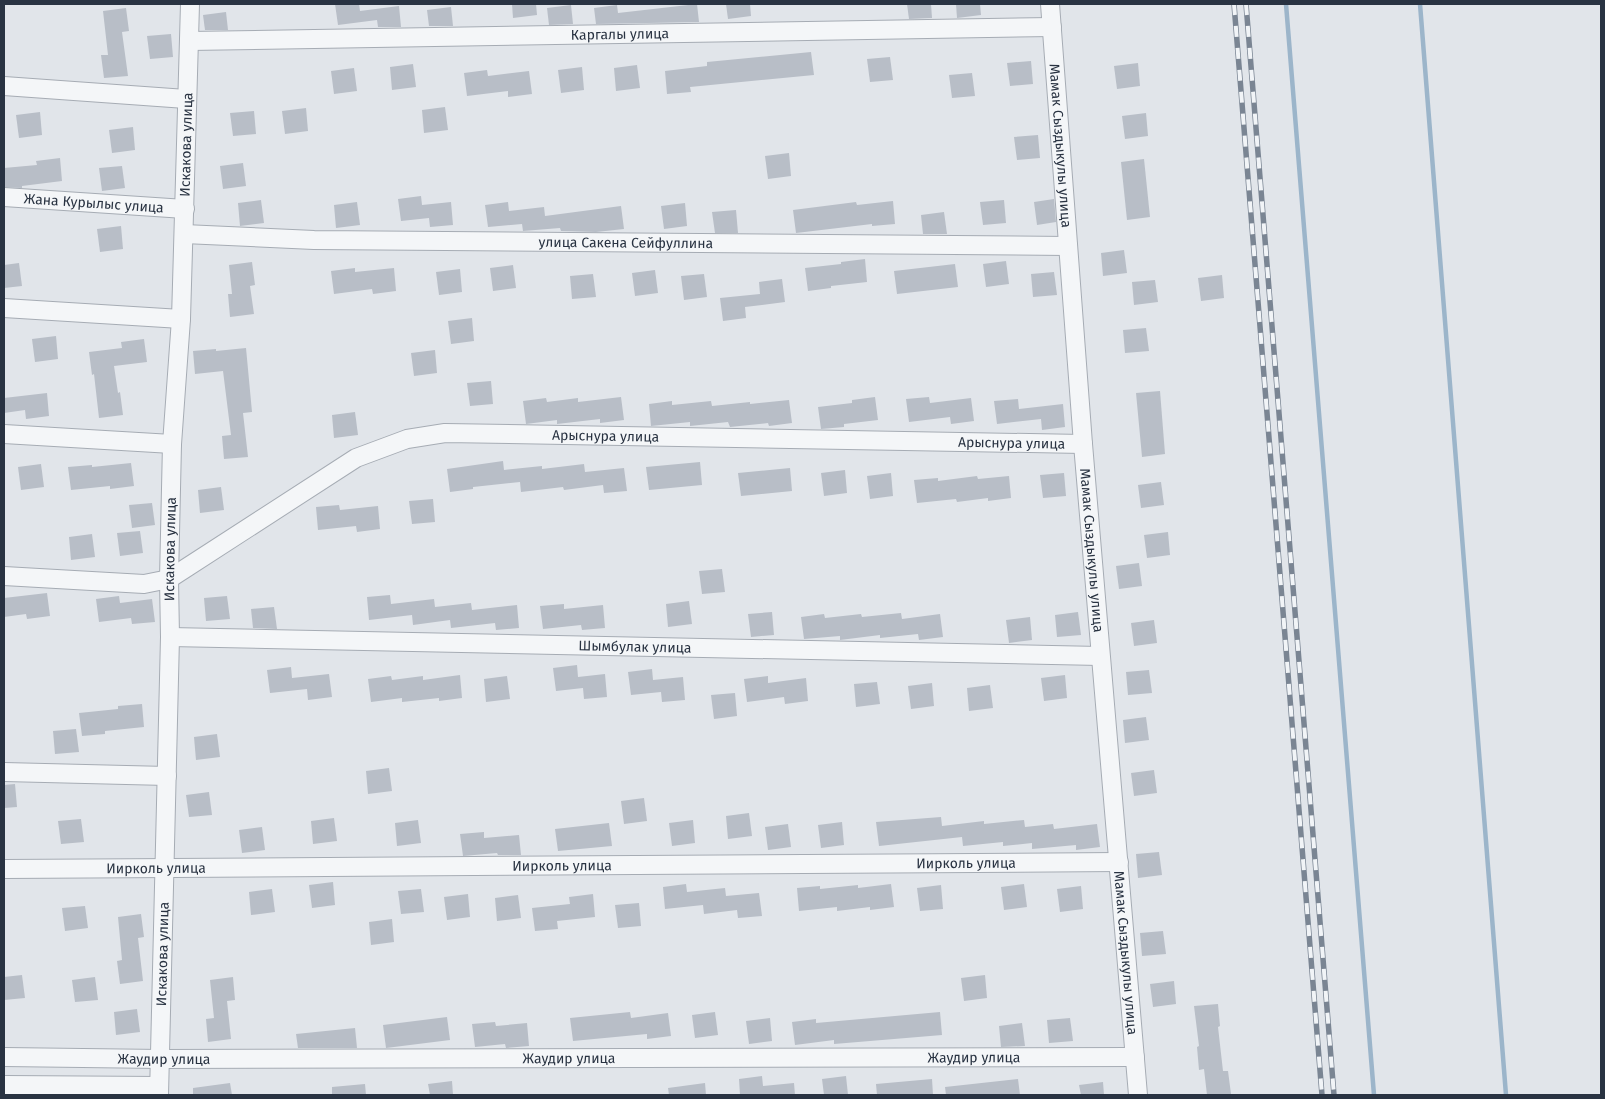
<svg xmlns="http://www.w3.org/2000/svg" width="1605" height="1099" font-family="'Fira Sans',sans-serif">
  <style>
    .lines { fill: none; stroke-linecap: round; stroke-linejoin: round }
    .stream { stroke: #9cb5ca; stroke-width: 4.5 }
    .building { fill: #b8bec7 }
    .minor-casing { stroke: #a6acb4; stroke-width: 20 }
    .minor { stroke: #f4f6f8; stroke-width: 18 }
    .rail-casing { stroke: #7a8593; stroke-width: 5.5 }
    .rail { stroke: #f1f4f7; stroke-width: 4; stroke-dasharray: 11; stroke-linecap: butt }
    .labels { text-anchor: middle; stroke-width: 4.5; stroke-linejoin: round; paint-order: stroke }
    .street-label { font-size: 14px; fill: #293342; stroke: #f1f4f7 }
  </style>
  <rect width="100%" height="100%" fill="#e1e5ea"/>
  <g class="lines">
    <g class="stream">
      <polyline points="1286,4 1374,1095"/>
      <polyline points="1420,4 1506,1095"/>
    </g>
  </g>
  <g class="building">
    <polygon points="335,4 359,4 360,11 399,6 401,27 378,27 377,20 338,25"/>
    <polygon points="512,4 536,4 537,15 513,18"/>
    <polygon points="697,4 699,22 596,24 594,8 617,5 618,13"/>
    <polygon points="726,4 750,4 751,16 728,19"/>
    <polygon points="907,4 931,4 932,18 909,19"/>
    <polygon points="956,4 980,4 981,15 957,18"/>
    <polygon points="571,5 573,24 549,25 547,8"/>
    <polygon points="451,7 453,26 429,26 427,10"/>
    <polygon points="126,8 129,31 122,32 128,76 104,78 101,55 108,55 103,11"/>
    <polygon points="226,12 228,30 205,30 203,15"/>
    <polygon points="171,34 173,57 150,59 147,36"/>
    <polygon points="811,52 814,75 690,87 691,92 667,94 665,71 707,66 707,62"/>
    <polygon points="890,57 893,80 870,82 867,59"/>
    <polygon points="1031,61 1033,84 1010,86 1007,63"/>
    <polygon points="1138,63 1140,86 1117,89 1114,66"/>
    <polygon points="413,64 416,87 392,90 390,67"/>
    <polygon points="637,65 640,88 616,91 614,68"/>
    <polygon points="582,67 584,90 561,93 558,70"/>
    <polygon points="354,68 357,91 334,94 331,71"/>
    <polygon points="487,70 488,76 529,71 532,94 508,97 508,91 467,96 464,73"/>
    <polygon points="972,73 975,96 952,98 949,75"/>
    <polygon points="445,107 448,130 424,133 422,110"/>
    <polygon points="306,108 308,131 285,134 282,111"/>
    <polygon points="254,111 256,134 233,136 230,113"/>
    <polygon points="40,112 42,135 19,138 16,115"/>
    <polygon points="1146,113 1148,136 1125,139 1122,116"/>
    <polygon points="133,127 135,150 112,153 109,130"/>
    <polygon points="1038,135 1040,158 1017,160 1014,137"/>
    <polygon points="789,153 791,176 768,179 765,156"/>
    <polygon points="60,158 62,181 22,186 22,188 4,187 4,168 37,165 36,161"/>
    <polygon points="1144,159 1150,217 1127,220 1121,162"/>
    <polygon points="243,163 246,186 223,189 220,166"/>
    <polygon points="122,166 125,188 102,191 99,168"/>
    <polygon points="421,196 422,205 451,202 453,225 430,227 429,218 401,221 398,199"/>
    <polygon points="1054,199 1056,222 1037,225 1034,202"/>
    <polygon points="261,200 264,223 240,226 238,203"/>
    <polygon points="1004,200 1006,223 983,225 980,202"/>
    <polygon points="893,201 895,224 872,226 872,224 796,233 793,210 856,202 857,205"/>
    <polygon points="357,202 360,225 336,228 334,205"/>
    <polygon points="508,202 509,211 544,207 545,216 621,206 624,229 596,232 561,231 560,228 523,231 522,224 488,227 485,205"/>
    <polygon points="685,203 687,226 664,229 661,206"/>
    <polygon points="736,210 738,233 715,233 712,212"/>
    <polygon points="944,212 947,234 923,234 921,215"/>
    <polygon points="121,226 123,249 100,252 97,229"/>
    <polygon points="1124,250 1127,273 1103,276 1101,253"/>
    <polygon points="865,259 867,282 831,286 831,288 808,291 805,268 841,264 841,262"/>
    <polygon points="1006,261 1009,284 986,287 983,264"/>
    <polygon points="252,262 255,285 250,286 254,314 230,317 228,294 232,294 229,265"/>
    <polygon points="19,263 22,286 4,288 4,265"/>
    <polygon points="955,264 958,287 897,294 894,271"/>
    <polygon points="513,265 516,288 493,291 490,268"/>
    <polygon points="355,268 355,272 394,268 396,291 373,294 372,289 334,294 331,271"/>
    <polygon points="460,269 462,292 439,295 436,272"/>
    <polygon points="655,270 658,293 635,296 632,273"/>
    <polygon points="1054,272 1057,295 1033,297 1031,274"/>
    <polygon points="593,274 596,297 572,299 570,276"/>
    <polygon points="704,274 707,297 684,300 681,276"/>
    <polygon points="1222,275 1224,298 1201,301 1198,278"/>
    <polygon points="782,279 785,302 745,307 746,318 723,321 720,298 760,294 759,282"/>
    <polygon points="1155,280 1158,302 1134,305 1132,282"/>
    <polygon points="472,318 474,341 451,344 448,321"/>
    <polygon points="1146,328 1149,351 1125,353 1123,330"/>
    <polygon points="56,336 58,359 35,362 32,339"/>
    <polygon points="144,339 147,362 114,366 118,393 120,392 123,415 99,418 94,374 92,375 89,352 122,348 121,342"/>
    <polygon points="246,348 252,412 243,413 248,457 224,459 222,436 231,435 223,371 195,374 193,351 216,349 216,351"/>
    <polygon points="435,350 437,373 414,376 411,353"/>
    <polygon points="491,381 493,404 470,406 467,383"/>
    <polygon points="1160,391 1165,454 1142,457 1136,393"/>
    <polygon points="47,393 49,416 26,419 25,410 4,413 4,398"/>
    <polygon points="621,397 624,420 600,423 600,419 557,424 557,420 526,424 523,401 546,398 547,402 578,398 578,402"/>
    <polygon points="875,397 878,420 844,424 844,427 821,429 818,407 852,403 852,400"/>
    <polygon points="929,397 930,403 971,398 974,421 951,424 950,417 909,422 906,399"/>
    <polygon points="1018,399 1019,409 1063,404 1065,427 1042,430 1041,419 997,424 994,401"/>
    <polygon points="789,400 792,423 769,426 768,423 730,427 728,422 690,426 690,422 651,426 649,404 672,401 672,405 711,401 712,406 750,402 750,404"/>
    <polygon points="355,412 358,435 334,438 332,415"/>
    <polygon points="503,461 504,470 542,466 542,469 584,464 585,472 624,468 627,491 604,493 603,485 564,490 563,487 521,492 520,482 473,487 473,489 450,492 447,469"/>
    <polygon points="700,462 702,485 649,490 646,467"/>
    <polygon points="131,463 134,486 110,489 110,486 71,490 68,467 92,465 92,467"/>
    <polygon points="41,464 44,487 21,490 18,467"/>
    <polygon points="790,468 792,491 741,496 738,473"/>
    <polygon points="845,470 847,493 824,496 821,473"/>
    <polygon points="891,473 893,496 870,499 867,476"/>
    <polygon points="1064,473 1066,496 1043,498 1040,475"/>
    <polygon points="977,476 978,479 1009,476 1011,498 988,501 988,498 957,502 956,499 917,503 914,480 938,478 938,481"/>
    <polygon points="1161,482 1164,505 1141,508 1138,485"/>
    <polygon points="221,487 224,510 200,513 198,490"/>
    <polygon points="433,499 435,522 412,524 409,501"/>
    <polygon points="152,503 155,525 132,528 129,505"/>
    <polygon points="339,505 340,510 378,506 380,529 357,532 356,526 318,530 316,507"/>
    <polygon points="140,531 143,553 120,556 117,533"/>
    <polygon points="1168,532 1170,555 1147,558 1144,535"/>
    <polygon points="92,534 95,557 71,560 69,537"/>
    <polygon points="1139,563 1142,586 1119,589 1116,566"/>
    <polygon points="722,569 725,592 702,594 699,571"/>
    <polygon points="47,593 50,616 27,619 26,614 4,617 4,598"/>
    <polygon points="390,595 391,604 434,599 435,607 471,603 472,610 517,605 519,628 496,630 495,623 451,628 450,620 413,625 412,615 369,620 367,597"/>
    <polygon points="119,596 120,603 152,599 155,622 132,624 131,618 99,622 96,599"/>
    <polygon points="227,596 230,619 206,621 204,598"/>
    <polygon points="689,601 692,624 668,627 666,604"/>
    <polygon points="564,604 564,609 603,605 605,628 582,630 581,625 543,629 540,606"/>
    <polygon points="274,607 277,629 253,628 251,609"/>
    <polygon points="772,612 774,635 751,637 748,614"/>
    <polygon points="1078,612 1081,635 1057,637 1055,615"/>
    <polygon points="901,613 902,619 940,614 943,637 919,640 918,634 880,638 880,635 840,640 840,636 804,639 801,617 824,614 825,618 861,614 862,617"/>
    <polygon points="1030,617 1032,640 1009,643 1006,620"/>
    <polygon points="1154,620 1157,643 1134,646 1131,623"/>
    <polygon points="577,665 578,677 605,674 607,697 584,699 583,688 556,691 553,668"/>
    <polygon points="291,667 292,678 329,674 332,697 308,700 307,689 270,693 267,670"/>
    <polygon points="652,669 653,680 683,677 685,700 662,702 661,692 631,695 628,672"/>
    <polygon points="1149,670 1152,693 1128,695 1126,672"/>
    <polygon points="460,675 462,698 439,701 439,698 402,702 402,698 371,702 368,679 391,676 392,680 423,676 423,680"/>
    <polygon points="1065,675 1067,698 1044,701 1041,678"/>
    <polygon points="507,676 510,699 486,702 484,679"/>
    <polygon points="768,676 768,683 806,678 808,701 785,704 784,697 747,702 744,679"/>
    <polygon points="877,682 880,704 856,707 854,684"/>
    <polygon points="932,683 934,706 911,709 908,686"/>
    <polygon points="990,685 993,708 969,711 967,688"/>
    <polygon points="735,693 737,716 714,719 711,695"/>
    <polygon points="142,704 144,727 105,731 105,734 82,736 79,713 118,709 118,706"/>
    <polygon points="1146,717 1149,740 1125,743 1123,720"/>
    <polygon points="76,729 79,752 55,754 53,731"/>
    <polygon points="217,734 220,757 196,760 194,737"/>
    <polygon points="389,768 392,791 368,794 366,771"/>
    <polygon points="1154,770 1157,793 1134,796 1131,773"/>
    <polygon points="15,784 17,807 4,808 4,785"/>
    <polygon points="209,792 212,815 189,817 186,795"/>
    <polygon points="644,798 647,821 624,824 621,801"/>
    <polygon points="749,813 752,836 728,839 726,816"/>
    <polygon points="941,817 942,826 984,821 984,824 1024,820 1025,827 1053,824 1054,829 1097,824 1100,847 1076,850 1076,845 1032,849 1032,843 1003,846 1003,842 963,846 962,837 879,846 876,822"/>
    <polygon points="334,818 337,841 313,844 311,821"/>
    <polygon points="81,819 84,842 61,844 58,821"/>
    <polygon points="418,820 421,843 397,846 395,823"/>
    <polygon points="693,820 695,843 672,846 669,823"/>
    <polygon points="842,822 844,845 821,848 818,825"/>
    <polygon points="609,823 612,846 558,851 555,829"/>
    <polygon points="788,824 791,847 768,850 765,827"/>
    <polygon points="262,827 265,850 242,853 239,830"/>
    <polygon points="484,832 484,838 519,835 521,855 498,855 497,853 463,856 460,834"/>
    <polygon points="1159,852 1162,875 1138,878 1136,854"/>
    <polygon points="333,882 335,905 312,908 309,885"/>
    <polygon points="686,884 687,892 725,888 726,896 759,893 762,916 738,918 737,910 704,914 703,905 665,909 663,887"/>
    <polygon points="891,884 894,907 870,910 870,907 837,911 837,907 799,911 797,888 820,886 820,889 858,885 858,888"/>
    <polygon points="1024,884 1027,907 1004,910 1001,887"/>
    <polygon points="941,885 943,909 920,911 917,888"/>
    <polygon points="1081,886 1083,909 1060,912 1057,889"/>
    <polygon points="272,889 275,912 251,915 249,892"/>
    <polygon points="421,889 424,912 401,914 398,891"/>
    <polygon points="468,894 470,917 447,920 444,897"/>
    <polygon points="593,894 595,917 557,921 558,929 535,931 532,908 570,904 569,897"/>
    <polygon points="518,895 521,918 497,921 495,898"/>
    <polygon points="639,903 641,926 618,928 615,905"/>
    <polygon points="85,906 88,928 65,931 62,908"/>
    <polygon points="141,914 144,937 138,938 143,981 120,984 117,961 122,960 118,917"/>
    <polygon points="392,919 394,942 371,945 369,922"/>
    <polygon points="1163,931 1166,954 1142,956 1140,933"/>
    <polygon points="22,975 25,998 4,1000 4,977"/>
    <polygon points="985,975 987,998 964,1001 961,978"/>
    <polygon points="95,977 98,1000 75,1002 72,980"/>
    <polygon points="233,977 235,1000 227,1001 231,1039 208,1042 206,1019 214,1018 210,980"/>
    <polygon points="1174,981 1176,1004 1153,1007 1150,984"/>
    <polygon points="1218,1004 1220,1026 1218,1027 1223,1071 1228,1071 1231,1094 1207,1095 1204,1069 1199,1070 1197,1047 1199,1046 1194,1006"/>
    <polygon points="137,1009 140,1032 116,1035 114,1012"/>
    <polygon points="630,1012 631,1018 668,1013 671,1036 647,1039 647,1034 573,1041 570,1018"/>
    <polygon points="715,1012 718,1035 695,1038 692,1015"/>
    <polygon points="940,1012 942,1035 834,1044 834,1040 795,1045 792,1022 816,1019 816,1023"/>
    <polygon points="447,1017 450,1040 386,1048 383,1025"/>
    <polygon points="770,1018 772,1041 749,1044 746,1021"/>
    <polygon points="1070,1018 1073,1041 1049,1043 1047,1020"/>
    <polygon points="495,1022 496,1026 527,1023 529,1046 506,1048 505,1044 475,1047 472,1024"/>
    <polygon points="1022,1023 1025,1046 1001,1047 999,1026"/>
    <polygon points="355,1028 357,1048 298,1048 296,1034"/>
    <polygon points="762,1076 763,1086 794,1083 795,1095 740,1095 739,1079"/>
    <polygon points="846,1076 848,1095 824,1095 822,1079"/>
    <polygon points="932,1079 933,1095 877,1095 876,1084"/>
    <polygon points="1018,1079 1020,1095 946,1095 945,1087"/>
    <polygon points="452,1081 453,1095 430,1095 428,1084"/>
    <polygon points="1103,1082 1104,1095 1081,1095 1079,1085"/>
    <polygon points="230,1083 232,1095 193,1095 193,1088"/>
    <polygon points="705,1083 706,1095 669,1095 668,1088"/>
    <polygon points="365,1084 366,1095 332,1095 332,1087"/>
  </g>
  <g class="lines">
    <defs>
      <g id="minor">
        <path id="s1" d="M1050 4 1083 444 1138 1095"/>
        <path id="s2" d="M189 41 1052 27"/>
        <polyline points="4,86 186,99"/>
        <path id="s3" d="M4 197 185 209"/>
        <path id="s4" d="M184 234 314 240 1068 246"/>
        <polyline points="4,308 181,319"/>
        <polyline points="4,434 172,444"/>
        <path id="s5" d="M4 576 144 584 169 579 356 458 407 439 445 433 1083 444"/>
        <path id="s6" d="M170 637 1100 656"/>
        <polyline points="4,772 167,776"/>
        <path id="s7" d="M4 869 1119 862"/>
        <path id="s8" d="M4 1057 161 1059 1135 1057"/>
        <polyline points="4,1085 159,1086"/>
        <path id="s9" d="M159 1095 170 637 169 579 172 444 181 319 190 4"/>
      </g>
    </defs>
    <use href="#minor" class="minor-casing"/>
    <use href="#minor" class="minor"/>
    <defs>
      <g id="rail">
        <polyline points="1234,4 1322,1095"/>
        <polyline points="1246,4 1334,1095"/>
      </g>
    </defs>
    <use href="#rail" class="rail-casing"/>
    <use href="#rail" class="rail"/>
  </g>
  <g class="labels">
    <g class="street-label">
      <text dy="5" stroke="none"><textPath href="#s2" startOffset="431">Каргалы улица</textPath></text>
      <text dy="5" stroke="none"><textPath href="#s9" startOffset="951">Искакова улица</textPath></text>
      <text dy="5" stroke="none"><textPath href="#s1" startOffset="142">Мамак Сыздыкулы улица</textPath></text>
      <text dy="5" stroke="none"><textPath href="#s3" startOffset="90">Жана Курылыс улица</textPath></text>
      <text dy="5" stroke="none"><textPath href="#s4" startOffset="442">улица Сакена Сейфуллина</textPath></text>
      <text dy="5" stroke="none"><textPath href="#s5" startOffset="642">Арыснура улица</textPath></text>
      <text dy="5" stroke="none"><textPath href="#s5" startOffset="1048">Арыснура улица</textPath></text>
      <text dy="5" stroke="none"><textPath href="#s9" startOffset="546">Искакова улица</textPath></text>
      <text dy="5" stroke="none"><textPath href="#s1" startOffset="548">Мамак Сыздыкулы улица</textPath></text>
      <text dy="5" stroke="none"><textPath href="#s6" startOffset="465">Шымбулак улица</textPath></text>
      <text dy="5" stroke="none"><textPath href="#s7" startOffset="962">Иирколь улица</textPath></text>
      <text dy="5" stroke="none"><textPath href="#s7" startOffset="558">Иирколь улица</textPath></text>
      <text dy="5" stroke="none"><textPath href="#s7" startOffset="152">Иирколь улица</textPath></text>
      <text dy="5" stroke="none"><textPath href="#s1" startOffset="952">Мамак Сыздыкулы улица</textPath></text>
      <text dy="5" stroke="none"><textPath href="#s9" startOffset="141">Искакова улица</textPath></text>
      <text dy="5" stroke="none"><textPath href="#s8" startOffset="970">Жаудир улица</textPath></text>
      <text dy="5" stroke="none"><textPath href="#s8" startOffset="565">Жаудир улица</textPath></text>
      <text dy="5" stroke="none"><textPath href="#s8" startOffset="160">Жаудир улица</textPath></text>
    </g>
  </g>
  <rect width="1605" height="1099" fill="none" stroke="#293342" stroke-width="10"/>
</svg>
